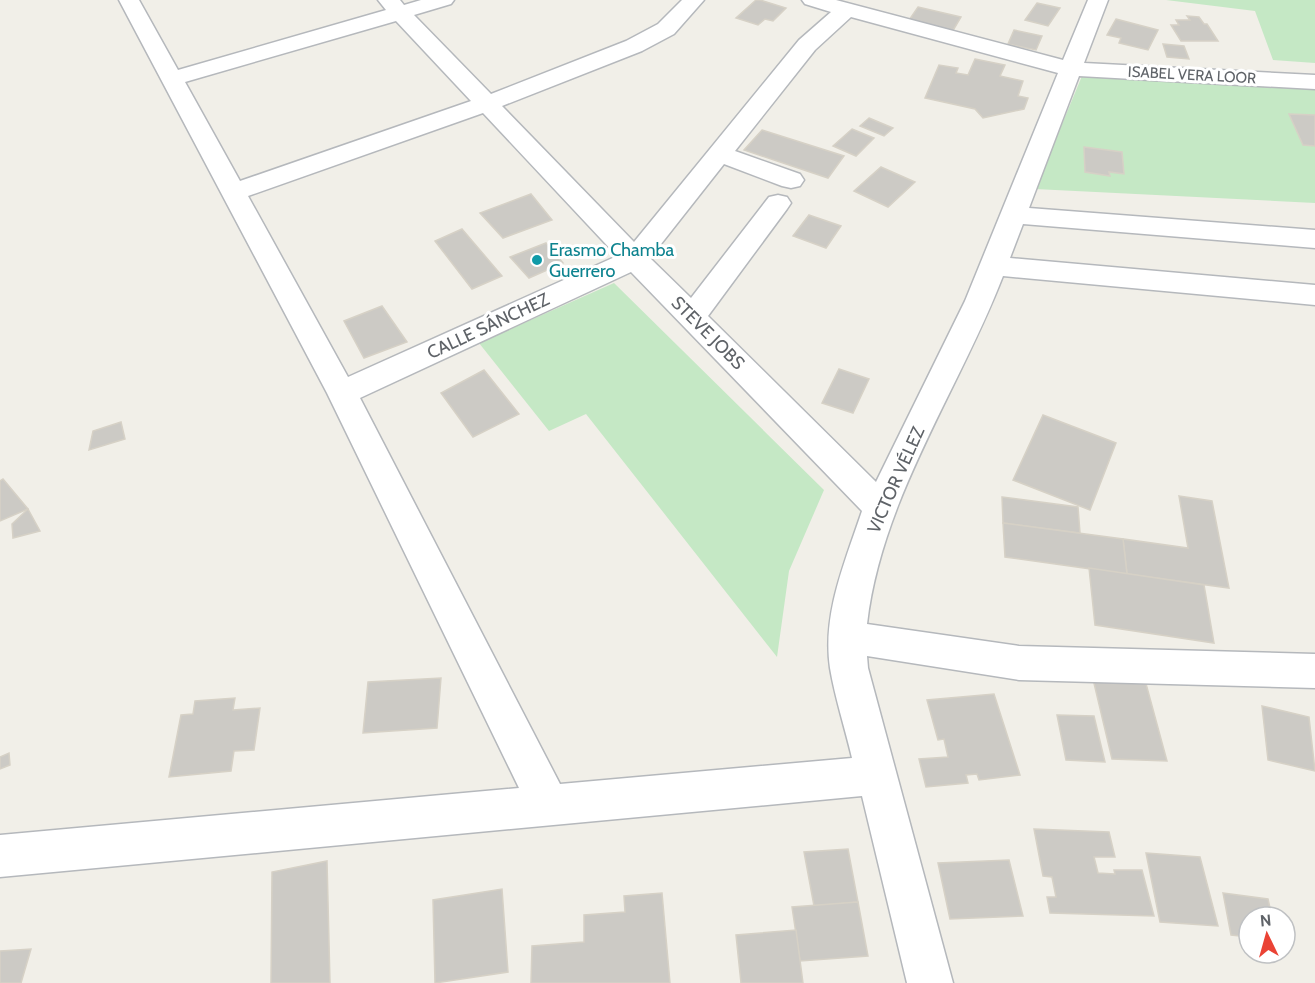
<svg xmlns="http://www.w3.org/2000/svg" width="1315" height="983" font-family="Cabin,sans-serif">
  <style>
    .green { fill: #c5e8c5 }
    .building { fill: #cccac5; stroke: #d6d1c6; stroke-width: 1.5 }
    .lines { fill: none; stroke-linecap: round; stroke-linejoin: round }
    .minor-casing { stroke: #b5b8bc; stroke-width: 3 }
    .minor { fill: #fff; fill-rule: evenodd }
    .culture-dot { fill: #0f9aa8; stroke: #fff; stroke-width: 2 }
    .labels { text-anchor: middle; stroke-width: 6; stroke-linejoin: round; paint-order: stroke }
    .far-street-label { font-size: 15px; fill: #5f6368; stroke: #fff }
    .culture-label { font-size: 18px; fill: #0d838f; stroke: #fff; text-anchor: start }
    .street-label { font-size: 18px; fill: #5f6368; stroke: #fff }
  </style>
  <rect width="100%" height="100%" fill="#f1efe8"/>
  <g class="green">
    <polygon points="1166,0 1315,0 1315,63 1273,60 1255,11"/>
    <polygon points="1082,76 1315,89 1315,203 1035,189"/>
    <polygon points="614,283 824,490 789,571 777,657 586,414 549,431 479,343"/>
  </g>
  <g class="building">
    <polygon points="756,0 760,0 786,8 773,21 765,19 758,25 736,18"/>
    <polygon points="1037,3 1060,8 1048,26 1025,20"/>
    <polygon points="918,7 961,17 951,34 907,23"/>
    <polygon points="1187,16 1199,17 1204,24 1207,24 1218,41 1181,41 1171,25 1179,25 1176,20 1190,20"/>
    <polygon points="1116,19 1158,30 1148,50 1119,43 1121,38 1107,35"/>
    <polygon points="1014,30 1042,36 1036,50 1008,44"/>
    <polygon points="1163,44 1184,46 1189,59 1167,57"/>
    <polygon points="975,59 1005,65 1000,76 1023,81 1018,96 1028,98 1024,109 983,118 975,109 925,98 939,65 958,68 956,73 968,75"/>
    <polygon points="1289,114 1315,115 1315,146 1303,145"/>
    <polygon points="869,118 893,128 884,136 860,126"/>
    <polygon points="852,129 874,138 856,156 833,146"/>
    <polygon points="762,130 844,156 828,178 744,150"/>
    <polygon points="1084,147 1122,152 1124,174 1109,172 1110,176 1085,172"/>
    <polygon points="881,167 915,182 888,207 854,191"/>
    <polygon points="531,194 552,220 503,238 480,213"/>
    <polygon points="809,215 841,226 826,248 793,236"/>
    <polygon points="462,229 502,276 472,289 435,241"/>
    <polygon points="546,243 563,263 529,278 510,257"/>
    <polygon points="382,306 407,342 364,358 344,321"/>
    <polygon points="839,369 869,379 853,413 822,403"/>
    <polygon points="484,370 519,414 473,437 441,393"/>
    <polygon points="1043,415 1116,443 1090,510 1013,480"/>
    <polygon points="121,422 125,439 89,450 93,431"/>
    <polygon points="3,479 28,509 0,521 0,481"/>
    <polygon points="1179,496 1212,501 1229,588 1127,574 1123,539 1188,548"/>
    <polygon points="1002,497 1078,507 1080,533 1003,523"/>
    <polygon points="28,509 40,531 13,538 12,524"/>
    <polygon points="1003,523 1123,539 1127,574 1005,557"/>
    <polygon points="1089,568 1204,585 1214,643 1095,625"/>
    <polygon points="441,678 437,728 363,733 368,682"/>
    <polygon points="1093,679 1145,680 1167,761 1112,759"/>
    <polygon points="994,694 1020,775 979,780 977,774 966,775 968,783 926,787 919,759 948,757 944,739 938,740 927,700"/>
    <polygon points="235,698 233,710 260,708 254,750 234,751 231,771 169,777 181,715 193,714 195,701"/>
    <polygon points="1262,706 1309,717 1315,771 1268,760"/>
    <polygon points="1057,715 1094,716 1105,762 1066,760"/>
    <polygon points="9,753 10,765 0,769 0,757"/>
    <polygon points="1034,829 1109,832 1115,857 1094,857 1098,873 1115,874 1114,870 1142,870 1154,916 1050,913 1047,897 1056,897 1052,877 1043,876"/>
    <polygon points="848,849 858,902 814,906 804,852"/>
    <polygon points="1146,853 1200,857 1218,926 1160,922"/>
    <polygon points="1009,860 1023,916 950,919 938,863"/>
    <polygon points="327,861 330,983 271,983 272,872"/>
    <polygon points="502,889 508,972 435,983 433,900"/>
    <polygon points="662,893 670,983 531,983 532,946 584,942 584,915 625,912 624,896"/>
    <polygon points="1223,893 1268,899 1272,917 1249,917 1249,937 1231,935"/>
    <polygon points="858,902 868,956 800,961 792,907"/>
    <polygon points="796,930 803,983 741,983 736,935"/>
    <polygon points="31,949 21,983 0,983 0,951"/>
  </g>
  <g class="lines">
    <defs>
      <path id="minor" d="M119 0H139L178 70 386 10 378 0H400L404 5 421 0H454L451 4 414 15 491 94 626 41 658 24 682 0H704L674 34 642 51 502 106 634 242 799 40 831 12 805 4 802 0H836L1063 60 1088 0H1108L1084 63 1315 75V89L1079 76 1029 208 1315 230V248L1023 224 1010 258 1315 285V305L1003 276C959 390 881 500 867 624L1019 646 1315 654V688L1019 680 867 656 868 668 953 983H907L862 796 0 877V835L519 788 327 393ZM851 17 1058 73 965 301 876 482 708 316 787 209 791 203 787 197 778 195 769 197 691 298 650 258 724 164 782 186 791 188 800 186 804 180 800 174 735 151 815 50ZM396 21 471 101 240 181 185 82ZM483 113 617 256 348 377 248 196ZM631 272 862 511C845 562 822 614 830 668 835 698 845 728 852 758L560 784 360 398Z"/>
    </defs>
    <use href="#minor" class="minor-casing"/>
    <use href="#minor" class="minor"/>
  </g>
  <circle class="culture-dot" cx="537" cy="260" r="6"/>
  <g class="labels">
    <g class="far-street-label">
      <text transform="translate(1192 75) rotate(3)" y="5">ISABEL VERA LOOR</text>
    </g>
    <g class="culture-label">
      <text x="549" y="256">Erasmo Chamba<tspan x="549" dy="21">Guerrero</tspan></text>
    </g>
    <g class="street-label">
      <text transform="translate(488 326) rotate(-25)" y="6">CALLE SÁNCHEZ</text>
      <text transform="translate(708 333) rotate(45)" y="6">STEVE JOBS</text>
      <text transform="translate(896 480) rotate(-66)" y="6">VICTOR VÉLEZ</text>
    </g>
  </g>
  <g transform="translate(1267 935) rotate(355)"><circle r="28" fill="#ffffff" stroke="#bfc1c3" stroke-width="1.5"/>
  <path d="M0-4.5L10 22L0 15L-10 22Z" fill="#ea4335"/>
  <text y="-9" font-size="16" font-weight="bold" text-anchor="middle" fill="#5f6368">N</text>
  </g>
</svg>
